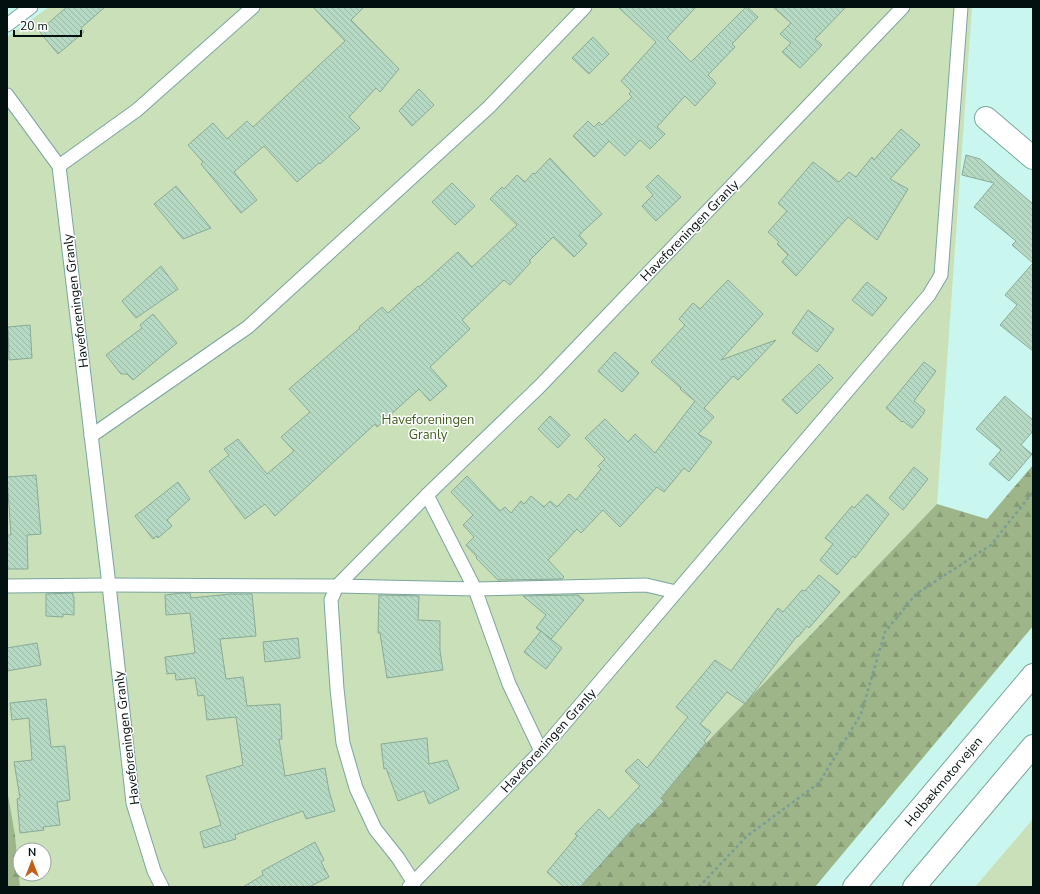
<svg xmlns="http://www.w3.org/2000/svg" width="1040" height="894" font-family="'Nunito Sans',sans-serif">
  <style>
    .green { fill: #cae0b9; fill-rule: evenodd }
    .forest { fill: url(#forest-firs) }
    .building { fill: url(#building-back-hatch); stroke: #89aa96 }
    .lines { fill: none; stroke-linecap: round; stroke-linejoin: round }
    .service-casing { stroke: #7aa59f; stroke-width: 15 }
    .minor-casing { stroke: #7aa59f; stroke-width: 24 }
    .motorway-casing { stroke: #7aa59f; stroke-width: 24 }
    .path { stroke: #7b9d97; stroke-width: 2.5; stroke-dasharray: 3 3; stroke-linecap: butt }
    .service { stroke: #fff; stroke-width: 13 }
    .minor { stroke: #fff; stroke-width: 22 }
    .motorway { stroke: #fff; stroke-width: 22 }
    .labels { text-anchor: middle; stroke-width: 3; stroke-linejoin: round; paint-order: stroke }
    .street-label { font-size: 13px; fill: #02110f; stroke: #fff }
    .park-label { font-size: 13px; fill: #3e5c1d; stroke: #fff }
  </style>
  <defs>
    <pattern id="forest-firs" width="22" height="20" patternUnits="userSpaceOnUse"><rect width="22" height="20" fill="#9db589"/><path d="M5 1l3.5 6h-7zM16 11l3.5 6h-7z" fill="#869b75"/></pattern>
    <pattern id="building-back-hatch" width="6" height="6" patternUnits="userSpaceOnUse"><rect width="6" height="6" fill="#b6d9c4"/><path d="M-1 5l2 2M0 0l6 6M5-1l2 2" fill="none" stroke="#9bb9a7"/></pattern>
  </defs>
  <rect width="100%" height="100%" fill="#c9f7ef"/>
  <g class="green">
    <path d="M49 7H972L937 504 567 887H20L15 835 7 789V37ZM20 850H44V874H20Z"/>
    <polygon points="1033,819 1033,887 975,887"/>
  </g>
  <g class="forest">
    <polygon points="1033,465 1033,626 815,887 567,887 937,504 987,519"/>
    <polygon points="7,789 15,835 20,887 7,887"/>
  </g>
  <g class="building">
    <polygon points="67,7 105,7 81,28 84,32 58,54 39,31"/>
    <polygon points="313,7 364,7 351,20 399,69 380,92 376,88 349,117 360,128 320,164 319,163 297,182 264,146 234,172 257,200 241,213 201,164 203,162 188,145 213,123 227,139 247,121 253,127 345,41"/>
    <polygon points="618,7 696,7 667,38 691,62 746,7 747,7 758,17 732,44 735,47 708,75 716,83 695,106 685,96 657,127 665,134 650,149 640,140 625,156 609,141 594,157 573,136 588,121 594,127 599,122 602,125 632,97 629,94 631,91 621,81 656,42"/>
    <polygon points="773,7 846,7 815,39 822,45 800,68 782,52 791,43 780,34 791,23"/>
    <polygon points="593,37 609,54 589,74 572,58"/>
    <polygon points="419,89 434,105 412,126 399,111"/>
    <polygon points="901,129 920,145 890,179 908,189 877,240 848,217 796,276 782,262 788,255 777,244 779,242 768,232 787,211 778,203 813,162 839,182 849,172 856,177 872,157 874,160"/>
    <polygon points="966,155 980,159 1033,204 1033,351 1000,325 1017,305 1005,295 1033,263 1012,245 1016,241 974,207 994,183 962,175"/>
    <polygon points="550,158 602,214 579,235 587,244 574,257 553,237 529,261 531,262 510,285 504,280 462,320 470,329 430,367 447,386 430,401 419,389 377,427 375,424 275,516 265,504 245,519 209,471 229,455 224,449 238,439 267,474 294,451 281,437 310,412 289,389 360,328 359,327 382,307 388,313 418,286 419,287 458,252 472,267 517,225 490,199 502,187 504,189 517,175 525,182 533,173 535,174"/>
    <polygon points="658,175 681,197 656,221 642,206 653,195 646,187"/>
    <polygon points="452,183 475,206 455,225 432,202"/>
    <polygon points="176,186 211,228 183,239 154,204"/>
    <polygon points="161,266 178,289 136,318 122,301"/>
    <polygon points="728,280 763,314 721,360 776,340 738,380 733,376 704,408 714,417 698,434 712,442 689,472 684,468 664,492 657,487 620,527 603,510 581,533 577,529 548,560 564,577 562,579 498,580 476,558 477,557 466,545 474,537 463,525 473,515 451,492 467,476 500,511 505,507 511,513 521,501 524,504 531,496 544,507 550,501 557,507 569,494 576,500 601,469 598,466 605,459 585,438 605,419 628,442 635,434 655,453 695,401 680,389 681,388 651,362 685,325 679,319 693,303 700,309"/>
    <polygon points="867,282 887,298 872,316 852,300"/>
    <polygon points="808,310 834,329 817,352 792,333"/>
    <polygon points="153,314 177,343 133,380 127,374 121,374 106,355 142,328 140,325"/>
    <polygon points="30,325 32,358 9,360 8,327"/>
    <polygon points="615,352 639,373 622,392 598,371"/>
    <polygon points="924,362 936,371 914,401 925,410 924,412 924,413 912,428 903,421 902,422 886,408"/>
    <polygon points="819,364 833,378 797,414 782,400"/>
    <polygon points="1005,396 1033,420 1033,431 1021,445 1032,454 1009,481 989,464 1001,450 976,429"/>
    <polygon points="550,416 570,435 558,448 538,429"/>
    <polygon points="914,467 928,479 903,510 889,498"/>
    <polygon points="36,475 41,534 27,535 28,569 8,569 7,567 7,535 11,535 7,477"/>
    <polygon points="178,482 190,499 167,520 172,526 158,538 157,536 153,539 135,516"/>
    <polygon points="867,494 889,514 855,558 853,556 837,575 820,560 833,544 825,538 852,506 854,508"/>
    <polygon points="819,575 840,592 809,628 807,626 798,637 797,636 745,704 727,692 700,724 711,732 704,741 706,743 661,798 664,801 652,814 641,825 638,823 580,887 564,887 547,872 577,836 575,834 599,809 609,819 640,786 625,771 638,759 647,768 688,717 676,707 715,660 731,671 778,608 783,612 802,590 805,591"/>
    <polygon points="73,593 73,597 74,597 74,615 63,614 63,617 46,616 46,594"/>
    <polygon points="181,593 190,593 191,598 231,594 252,594 256,636 220,639 226,679 243,677 247,706 280,704 282,739 279,739 285,776 325,768 329,791 335,811 306,819 303,811 235,835 236,839 204,848 200,832 221,825 206,776 243,765 236,717 207,720 204,695 198,696 195,678 176,680 175,673 167,674 165,657 195,653 190,613 166,615 165,595"/>
    <polygon points="379,595 419,596 418,620 440,621 440,651 443,670 387,678 380,633 378,633"/>
    <polygon points="578,595 584,600 551,639 536,628 546,615 523,596"/>
    <polygon points="541,631 562,648 546,669 524,652"/>
    <polygon points="298,638 300,658 265,662 263,642"/>
    <polygon points="37,643 41,665 7,671 7,648"/>
    <polygon points="46,699 51,747 65,746 70,800 57,802 60,825 43,827 44,830 20,833 17,799 20,798 14,762 32,760 29,718 12,720 10,703"/>
    <polygon points="427,738 429,764 447,760 459,789 429,804 424,791 398,801 386,768 384,769 381,744"/>
    <polygon points="315,842 324,860 321,862 329,877 309,887 243,887 263,875 262,871"/>
  </g>
  <g class="lines">
    <defs>
      <g id="service">
        <polyline points="7,25 31,7"/>
        <polyline points="7,95 59,166 109,585 133,803 154,871 162,887"/>
        <polyline points="59,166 137,110 253,7"/>
        <polyline points="91,436 248,327 489,107 585,7"/>
        <polyline points="427,495 475,589 509,684 541,751"/>
        <polyline points="7,586 109,585 337,586 475,589 646,585 676,592"/>
        <polyline points="414,883 398,858 375,829 356,788 343,743 337,689 331,600 337,586 427,495 540,386 903,7"/>
        <polyline points="409,887 541,751 929,295 941,275 961,7"/>
      </g>
      <polyline id="minor" points="986,118 1033,158"/>
      <g id="motorway">
        <polyline points="854,887 1033,675"/>
        <polyline points="914,887 1033,746"/>
      </g>
    </defs>
    <use href="#service" class="service-casing"/>
    <use href="#minor" class="minor-casing"/>
    <use href="#motorway" class="motorway-casing"/>
    <polyline class="path" points="699,887 747,836 819,783 861,714 885,632 916,594 991,545 1033,492"/>
    <use href="#service" class="service"/>
    <use href="#minor" class="minor"/>
    <use href="#motorway" class="motorway"/>
  </g>
  <g class="labels">
    <g class="street-label">
      <text transform="translate(689 230) rotate(-46)" y="5">Haveforeningen Granly</text>
      <text transform="translate(75 301) rotate(-97)" y="5">Haveforeningen Granly</text>
      <text transform="translate(126 738) rotate(-97)" y="5">Haveforeningen Granly</text>
      <text transform="translate(548 740) rotate(-48)" y="5">Haveforeningen Granly</text>
      <text transform="translate(943 781) rotate(-50)" y="5">Holbækmotorvejen</text>
    </g>
    <g class="park-label">
      <text x="428" y="424">Haveforeningen<tspan x="428" dy="15">Granly</tspan></text>
    </g>
  </g>
  <rect width="1040" height="894" fill="none" stroke="#02110f" stroke-width="16"/>
  <g transform="translate(32 862)"><circle r="19" fill="#ffffff" stroke="#9aa09f"/>
  <path d="M0-3L7 15L0 10L-7 15Z" fill="#c0611a"/>
  <text y="-6" font-size="11" font-weight="bold" text-anchor="middle" fill="#02110f">N</text>
  </g>
  <path d="M14 30v6h67v-6" fill="none" stroke="#02110f" stroke-width="2"/>
  <text x="20" y="30" font-size="12" fill="#02110f" stroke="#ffffff" stroke-width="3" paint-order="stroke">20 m</text>
</svg>
